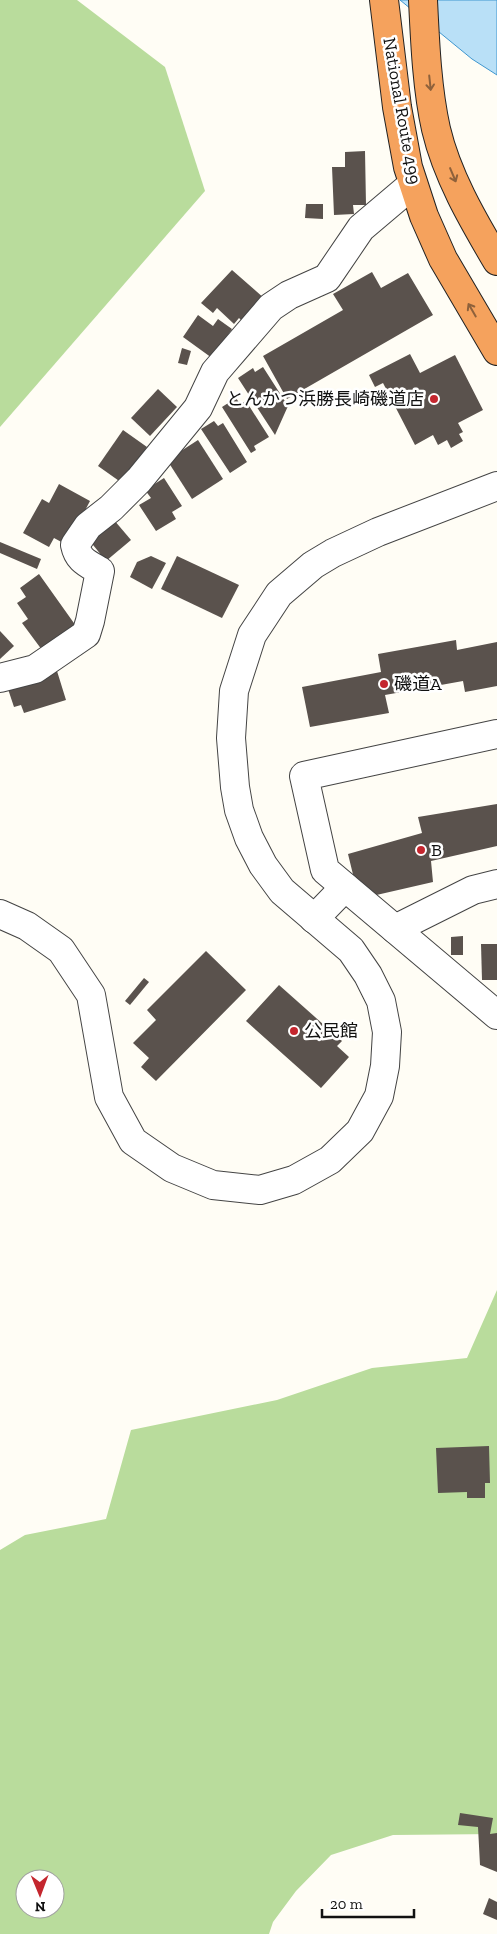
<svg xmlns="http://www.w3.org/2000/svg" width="497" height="1934" font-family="'Zilla Slab','Noto Sans JP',serif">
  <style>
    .forest { fill: #b9dc9c; fill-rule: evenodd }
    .water { fill: #b9e0f7; stroke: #3f96cf }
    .building { fill: #5a524d }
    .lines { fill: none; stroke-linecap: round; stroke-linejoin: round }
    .minor-casing { stroke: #444; stroke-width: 30 }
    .highway-casing { stroke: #222; stroke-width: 30 }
    .minor { stroke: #fff; stroke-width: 28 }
    .highway { stroke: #f5a25d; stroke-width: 28 }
    .oneway { stroke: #8e613b }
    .poi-dot { fill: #c4262e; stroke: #fff; stroke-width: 2 }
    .labels { text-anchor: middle; stroke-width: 5; stroke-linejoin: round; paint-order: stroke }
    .street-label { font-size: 18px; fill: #111; stroke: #fff }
    .poi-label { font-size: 18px; fill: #111; stroke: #fff; text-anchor: start }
  </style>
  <rect width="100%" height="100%" fill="#fffdf5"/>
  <g class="forest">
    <polygon points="0,0 77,0 165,67 205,191 0,427"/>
    <path d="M497 1290V1834L393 1835 331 1855 296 1891 273 1922 269 1934H0V1550L25 1535 106 1519 131 1430 277 1400 372 1368 467 1358ZM25 1879H55V1909H25Z"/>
  </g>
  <polygon class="water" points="400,0 497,0 497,75 472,59"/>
  <g class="building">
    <polygon points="365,151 366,205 353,205 354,214 334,215 332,167 345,167 345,152"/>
    <polygon points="306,204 323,204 323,219 305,218"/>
    <polygon points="232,270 265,299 243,322 239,318 234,324 217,308 213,313 201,303"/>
    <polygon points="372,272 381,288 408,273 433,315 287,399 263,356 343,310 333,294"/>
    <polygon points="198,315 213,326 218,319 232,329 212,358 183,337"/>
    <polygon points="182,348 191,351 187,365 178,363"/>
    <polygon points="410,354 420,373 455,355 483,410 458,423 463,432 459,434 463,441 451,448 447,440 438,445 433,435 415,445 383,383 375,387 369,375"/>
    <polygon points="263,367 288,406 275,435 238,378 253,368 255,372"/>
    <polygon points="158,389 177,407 150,436 131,418"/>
    <polygon points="236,398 240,404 246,401 269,437 254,446 256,450 251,453 222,407"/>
    <polygon points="214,421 218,426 223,423 247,462 230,473 201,429"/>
    <polygon points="123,430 147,447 122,483 98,466"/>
    <polygon points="198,440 223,479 192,499 167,460"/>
    <polygon points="164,478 182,506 172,512 176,519 156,531 139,505 151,498 145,490"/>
    <polygon points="59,484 90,501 67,545 54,538 49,547 23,533 42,499 49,503"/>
    <polygon points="114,520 131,540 106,561 89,540"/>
    <polygon points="0,542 41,559 37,569 0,553"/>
    <polygon points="151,556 166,563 152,589 130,577 137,562"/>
    <polygon points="177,556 239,585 222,618 161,589"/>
    <polygon points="39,574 76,626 42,650 22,623 28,619 17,603 26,597 20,588"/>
    <polygon points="0,631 14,646 0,659"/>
    <polygon points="456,640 457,650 497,642 497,686 465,692 463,681 385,695 389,713 310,727 302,687 381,672 378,654"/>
    <polygon points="57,671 66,700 24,713 21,705 14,707 7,686"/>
    <polygon points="497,804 497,846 431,861 433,882 359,899 348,854 422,833 418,817"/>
    <polygon points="463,936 463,955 451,955 451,937"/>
    <polygon points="481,944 497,944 497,980 482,980"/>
    <polygon points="206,951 246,990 156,1081 141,1067 149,1058 133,1043 156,1020 147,1010"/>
    <polygon points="144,978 149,982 130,1005 125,1001"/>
    <polygon points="279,985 342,1041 337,1046 349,1057 321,1088 246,1021"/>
    <polygon points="489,1446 490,1483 485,1483 485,1498 467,1498 467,1492 438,1493 436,1448"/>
    <polygon points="460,1813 493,1818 490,1834 497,1833 497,1872 480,1865 478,1827 458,1825"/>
    <polygon points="489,1898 497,1902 497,1920 483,1914"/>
  </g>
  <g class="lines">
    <defs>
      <g id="minor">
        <path d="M0 678 35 669 86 634 90 621 100 571C87 563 78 560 75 545L88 526 111 508 139 480 198 408 215 372 271 307 289 295 327 278 361 228 413 184"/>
        <polyline points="497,734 304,776 325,870 497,1015"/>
        <polyline points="0,914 27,926 61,950 91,995 109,1097 133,1141 172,1168 213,1185 260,1190 294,1180 330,1160 360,1131 379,1096 385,1066 387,1032 381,1001 368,975 351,950 282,891 263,865 249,838 239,810 235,787 231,738 234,691 252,635 279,594 313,565 333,553 378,532 497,486"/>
        <polyline points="314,919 345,887"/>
        <polyline points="395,929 473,890 497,884"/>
      </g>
      <g id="highway">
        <polyline points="384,0 397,107 408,167 424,216 443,259 497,351"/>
        <path d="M423 0C425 42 427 89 436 129 447 176 473 220 497 261"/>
      </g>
    </defs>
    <use href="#minor" class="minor-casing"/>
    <use href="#highway" class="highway-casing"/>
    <use href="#minor" class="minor"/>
    <use href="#highway" class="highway"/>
  </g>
  <defs><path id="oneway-shaft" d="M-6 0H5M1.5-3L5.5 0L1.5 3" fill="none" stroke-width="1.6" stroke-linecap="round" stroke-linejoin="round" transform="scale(1.25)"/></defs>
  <g class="oneway">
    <use href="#oneway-shaft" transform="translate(430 83) rotate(84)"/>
    <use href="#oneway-shaft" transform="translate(453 175) rotate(67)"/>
    <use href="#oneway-shaft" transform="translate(472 310) rotate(-120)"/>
  </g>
  <g class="poi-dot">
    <circle cx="434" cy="399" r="5"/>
    <circle cx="384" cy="684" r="5"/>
    <circle cx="421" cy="850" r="5"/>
    <circle cx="294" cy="1031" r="5"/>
  </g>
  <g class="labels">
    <g class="street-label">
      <text transform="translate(402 111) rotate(80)" y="6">National Route 499</text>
    </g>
    <g class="poi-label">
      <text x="424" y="405" text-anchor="end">とんかつ浜勝長崎磯道店</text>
      <text x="394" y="690">磯道A</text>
      <text x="431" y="856">B</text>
      <text x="304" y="1037">公民館</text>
    </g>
  </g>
  <g transform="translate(40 1894) rotate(179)"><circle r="24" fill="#ffffff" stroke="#a0a0a0"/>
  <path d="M0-4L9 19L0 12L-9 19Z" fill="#c4262e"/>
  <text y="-8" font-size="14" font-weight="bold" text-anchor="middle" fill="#111111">N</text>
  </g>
  <path d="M322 1909v8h92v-8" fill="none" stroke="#111111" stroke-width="2.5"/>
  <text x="330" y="1909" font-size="15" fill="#111111" stroke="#ffffff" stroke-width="4" paint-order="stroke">20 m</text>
</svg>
